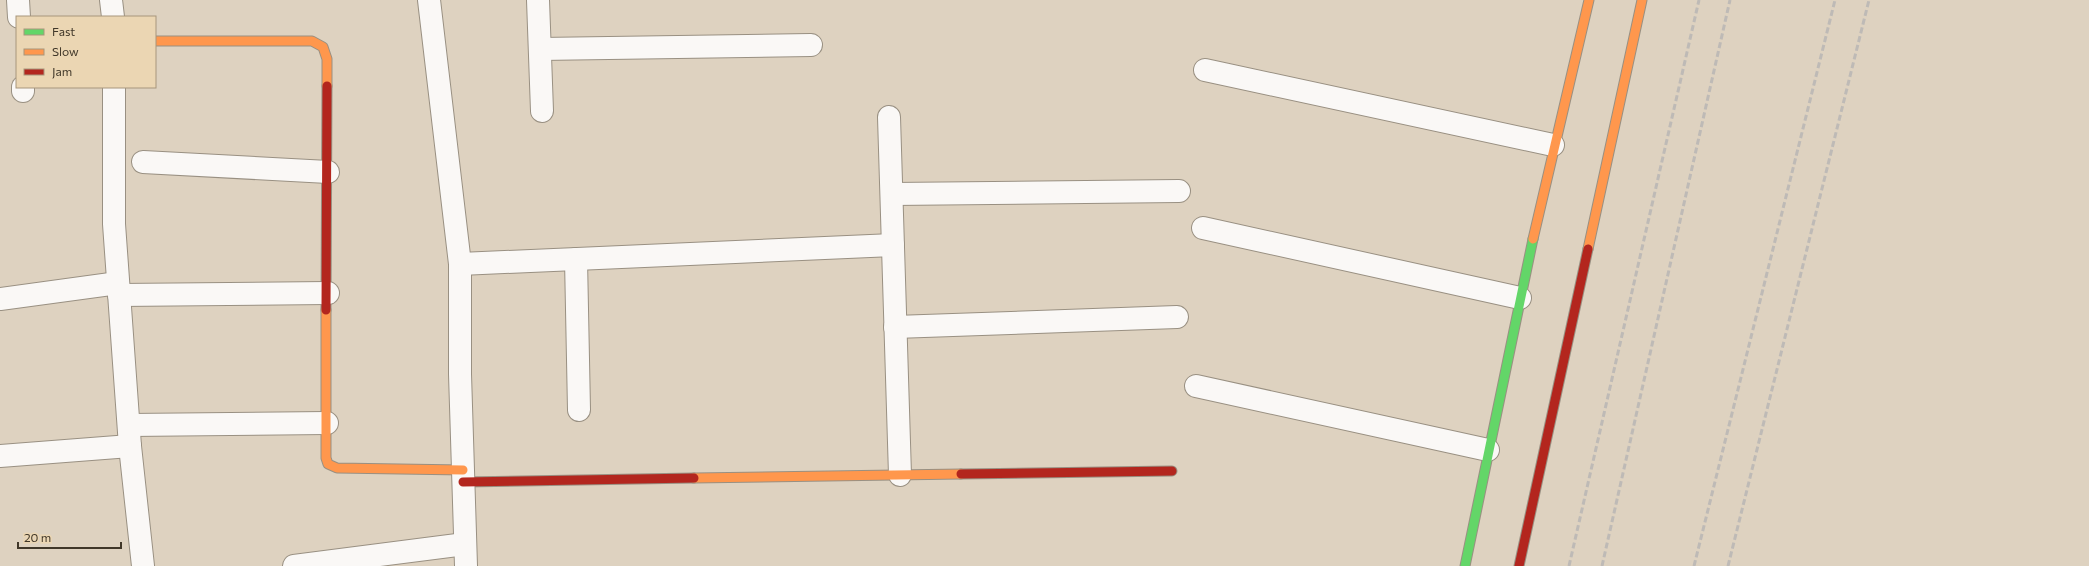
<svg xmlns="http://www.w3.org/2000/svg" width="2089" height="566" font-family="Commissioner,sans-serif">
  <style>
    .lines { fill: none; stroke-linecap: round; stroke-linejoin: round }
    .street-casing { stroke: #999082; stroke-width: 24 }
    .fast-casing { stroke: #999082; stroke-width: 11 }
    .slow-casing { stroke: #999082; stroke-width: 11 }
    .jam-casing { stroke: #999082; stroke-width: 11 }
    .street { stroke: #faf8f6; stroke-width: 22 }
    .fast { stroke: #63d668; stroke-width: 9 }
    .slow { stroke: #ff974d; stroke-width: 9 }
    .jam { stroke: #b3261e; stroke-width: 9 }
    .rail { stroke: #bebab6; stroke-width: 3; stroke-dasharray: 6 3; stroke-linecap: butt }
  </style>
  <rect width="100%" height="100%" fill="#ded2c0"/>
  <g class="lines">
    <defs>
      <g id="street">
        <polyline points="18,0 19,17"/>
        <polyline points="111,0 113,17"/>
        <polyline points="429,0 460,264 460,374 466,566"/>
        <polyline points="538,0 542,111"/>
        <polyline points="540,49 811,45"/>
        <polyline points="1205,70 1553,145"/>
        <polyline points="23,87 23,91"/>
        <polyline points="114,87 114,224 130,446 143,566"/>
        <polyline points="889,117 900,475"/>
        <polyline points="143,162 328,172"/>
        <polyline points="892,194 1179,191"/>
        <polyline points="1203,228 1520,298"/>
        <polyline points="576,259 579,410"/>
        <polyline points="460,264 893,245"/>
        <polyline points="119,295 328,293"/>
        <polyline points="0,299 118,283"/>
        <polyline points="895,327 1177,317"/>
        <polyline points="1196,386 1488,450"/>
        <polyline points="129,425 327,423"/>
        <polyline points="0,456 130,446"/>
        <polyline points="294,566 465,544"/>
      </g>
      <polyline id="fast" points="1465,566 1533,239"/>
      <g id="slow">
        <polyline points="155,41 312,41 323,47 327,59 327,86"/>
        <polyline points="1533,239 1589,0"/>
        <polyline points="1588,249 1642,0"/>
        <polyline points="326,310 326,458 328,464 337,468 463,470"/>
        <polyline points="694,478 961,474"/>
      </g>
      <g id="jam">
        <polyline points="326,310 327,86"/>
        <polyline points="961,474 1172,471"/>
        <polyline points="463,482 694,478"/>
        <polyline points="1519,566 1588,249"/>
      </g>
    </defs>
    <use href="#street" class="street-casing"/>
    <use href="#fast" class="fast-casing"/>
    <use href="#slow" class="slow-casing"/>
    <use href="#jam" class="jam-casing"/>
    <use href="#street" class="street"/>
    <use href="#fast" class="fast"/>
    <use href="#slow" class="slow"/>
    <use href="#jam" class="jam"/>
    <g class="rail">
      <polyline points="1569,566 1699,0"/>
      <polyline points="1602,566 1730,0"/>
      <polyline points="1694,566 1835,0"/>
      <polyline points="1728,566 1869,0"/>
    </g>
  </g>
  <rect x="16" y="16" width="140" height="72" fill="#ebd6b3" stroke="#a7967c"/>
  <rect x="24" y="29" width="20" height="6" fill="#63d668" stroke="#a7967c"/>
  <text x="52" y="36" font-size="12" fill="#403729">Fast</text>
  <rect x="24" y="49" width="20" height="6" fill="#ff974d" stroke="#a7967c"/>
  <text x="52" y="56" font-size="12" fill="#403729">Slow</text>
  <rect x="24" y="69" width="20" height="6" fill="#b3261e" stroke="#a7967c"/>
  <text x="52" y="76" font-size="12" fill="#403729">Jam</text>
  <path d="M18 542v6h103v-6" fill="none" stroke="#403729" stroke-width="2"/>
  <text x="24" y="542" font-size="12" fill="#403729" stroke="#ebd6b3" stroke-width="3" paint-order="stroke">20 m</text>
</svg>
